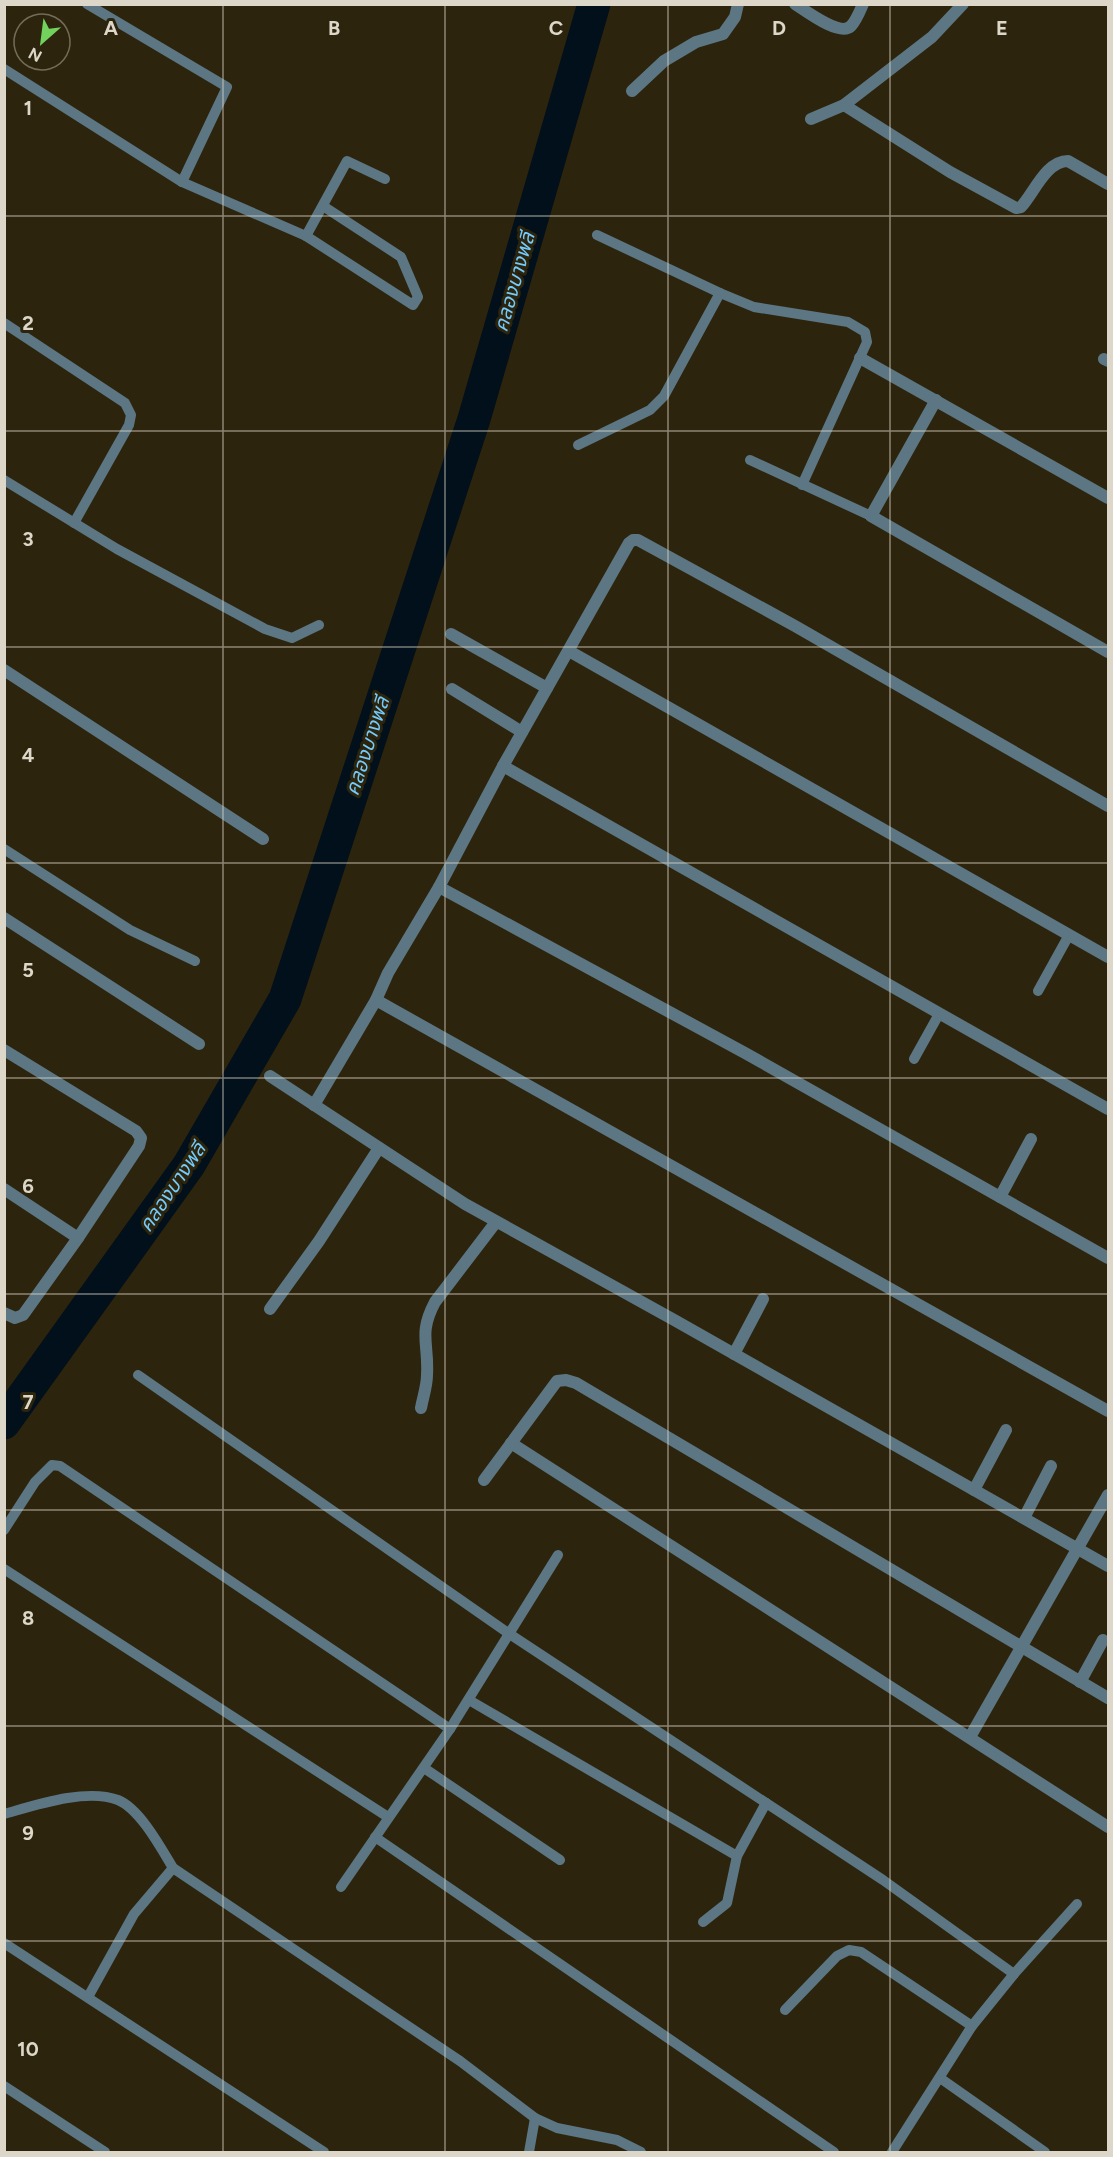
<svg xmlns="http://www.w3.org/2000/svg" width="1113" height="2157" font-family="Figtree,'Noto Sans Thai',sans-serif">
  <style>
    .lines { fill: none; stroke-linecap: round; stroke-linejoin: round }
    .river { stroke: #01101a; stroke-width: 33 }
    .service { stroke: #5c7783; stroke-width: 10 }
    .minor { stroke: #5c7783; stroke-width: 12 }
    .grid { fill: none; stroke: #dcd7c9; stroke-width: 1.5; stroke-opacity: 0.55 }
    .labels { text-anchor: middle; stroke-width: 6; stroke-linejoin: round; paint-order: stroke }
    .water-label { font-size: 20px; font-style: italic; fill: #73ccfd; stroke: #2d240d }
    .grid-label { font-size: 20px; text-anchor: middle; font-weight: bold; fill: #dcd7c9; stroke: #2d240d; stroke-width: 6; stroke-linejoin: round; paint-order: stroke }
  </style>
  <rect width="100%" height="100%" fill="#2d240d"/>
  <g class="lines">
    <polyline class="river" points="4,1423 189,1165 285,999 474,419 594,4"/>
    <g class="service">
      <polyline points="87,4 227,87 182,182"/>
      <polyline points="4,69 182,182 306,236 413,305 418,297 401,257 323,206"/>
      <polyline points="597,235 720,293 754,307 848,322 865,332 867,342 802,485"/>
      <polyline points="306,236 347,161 385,179"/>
      <polyline points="4,323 125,403 131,415 129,425 74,523"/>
      <polyline points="578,445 650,410 664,396 720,293"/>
      <polyline points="750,460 871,516"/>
      <polyline points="4,480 117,549 265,629 292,638 319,625"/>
      <polyline points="4,849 130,930 195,961"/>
      <polyline points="1038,991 1069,935"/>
      <polyline points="914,1059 939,1014"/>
      <polyline points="138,1375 508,1633 883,1880 1014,1974"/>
      <polyline points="4,1530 35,1482 52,1465 60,1466 450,1729"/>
      <polyline points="4,1569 388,1817"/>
      <polyline points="469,1700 737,1856 766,1803"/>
      <polyline points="424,1768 560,1860"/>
      <path d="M4 1814C36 1805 86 1788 118 1800 140 1809 161 1848 173 1868L460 2061 535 2118 557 2128 617 2140 641 2152"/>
      <polyline points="375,1837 834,2152"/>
      <polyline points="341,1887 450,1729 558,1555"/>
      <polyline points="703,1922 727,1903 737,1856"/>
      <polyline points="4,1943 324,2152"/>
      <polyline points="88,1997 134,1914 173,1868"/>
      <polyline points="785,2010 837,1956 849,1950 861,1952 972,2026"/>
      <polyline points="940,2078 1045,2152"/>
      <polyline points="4,2086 105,2152"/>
      <polyline points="529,2152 535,2118"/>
      <polyline points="892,2152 972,2026 1014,1974 1077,1904"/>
    </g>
    <g class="minor">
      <path d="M795 4C806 11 840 37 851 26 856 21 860 11 863 4"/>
      <polyline points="632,91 664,61 696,42 723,34 735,17 738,4"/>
      <path d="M844 105 950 172 1016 208 1021 207C1034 193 1046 161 1068 161L1108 184"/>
      <polyline points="811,119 844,105 932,37 963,4"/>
      <polyline points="860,358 1108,498"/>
      <polyline points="1104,359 1108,361"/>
      <polyline points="936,400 871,516 1108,652"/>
      <polyline points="451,634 547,688"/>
      <polyline points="569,651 1108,957"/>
      <polyline points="4,670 263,839"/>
      <polyline points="452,689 522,732"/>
      <polyline points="503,766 1108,1109"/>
      <polyline points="439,887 745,1053 1108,1258"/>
      <polyline points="4,918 199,1044"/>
      <polyline points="376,1000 1108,1411"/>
      <polyline points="4,1050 136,1131 141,1138 139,1146 78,1238 23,1315 15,1318 4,1313"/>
      <polyline points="270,1076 465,1204 676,1321 1108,1566"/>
      <polyline points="314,1105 376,1000 388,973 439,887 503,766 629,543 633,540 638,540 795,626 1108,806"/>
      <polyline points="4,1189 78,1238"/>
      <polyline points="1000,1197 1031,1139"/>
      <polyline points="270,1309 319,1241 379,1148"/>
      <polyline points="734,1354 763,1299"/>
      <path d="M421 1408C423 1397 427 1386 427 1375 429 1343 418 1334 435 1302L496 1222"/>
      <polyline points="511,1443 1108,1827"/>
      <polyline points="484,1480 557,1381 566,1380 576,1383 1108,1698"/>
      <polyline points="974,1490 1006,1430"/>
      <polyline points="1024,1518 1051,1466"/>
      <polyline points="1080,1682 1103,1640"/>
      <polyline points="970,1737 1108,1495"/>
    </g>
  </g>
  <path class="grid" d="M223 4V2152M445 4V2152M668 4V2152M890 4V2152M4 216H1108M4 431H1108M4 647H1108M4 863H1108M4 1078H1108M4 1294H1108M4 1510H1108M4 1726H1108M4 1941H1108"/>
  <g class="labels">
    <g class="water-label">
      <text transform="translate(514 282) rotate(-74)" y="7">คลองบางพลี</text>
      <text transform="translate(367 746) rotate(-72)" y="7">คลองบางพลี</text>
      <text transform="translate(172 1187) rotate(-56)" y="7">คลองบางพลี</text>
    </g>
  </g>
  <g class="grid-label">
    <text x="111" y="35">A</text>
    <text x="334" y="35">B</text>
    <text x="556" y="35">C</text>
    <text x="779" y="35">D</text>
    <text x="1002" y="35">E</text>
    <text x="28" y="115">1</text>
    <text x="28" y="330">2</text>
    <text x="28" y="546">3</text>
    <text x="28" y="762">4</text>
    <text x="28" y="977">5</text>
    <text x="28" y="1193">6</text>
    <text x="28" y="1409">7</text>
    <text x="28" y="1625">8</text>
    <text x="28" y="1840">9</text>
    <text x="28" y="2056">10</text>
  </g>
  <rect width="1113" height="2157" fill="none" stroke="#dcd7c9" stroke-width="12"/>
  <g transform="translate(42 42) rotate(208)"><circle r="28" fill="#2d240d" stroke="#736c58" stroke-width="1.5"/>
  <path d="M0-4.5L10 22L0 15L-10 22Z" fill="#72d25d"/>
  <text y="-9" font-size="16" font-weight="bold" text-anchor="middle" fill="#dcd7c9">N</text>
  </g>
</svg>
